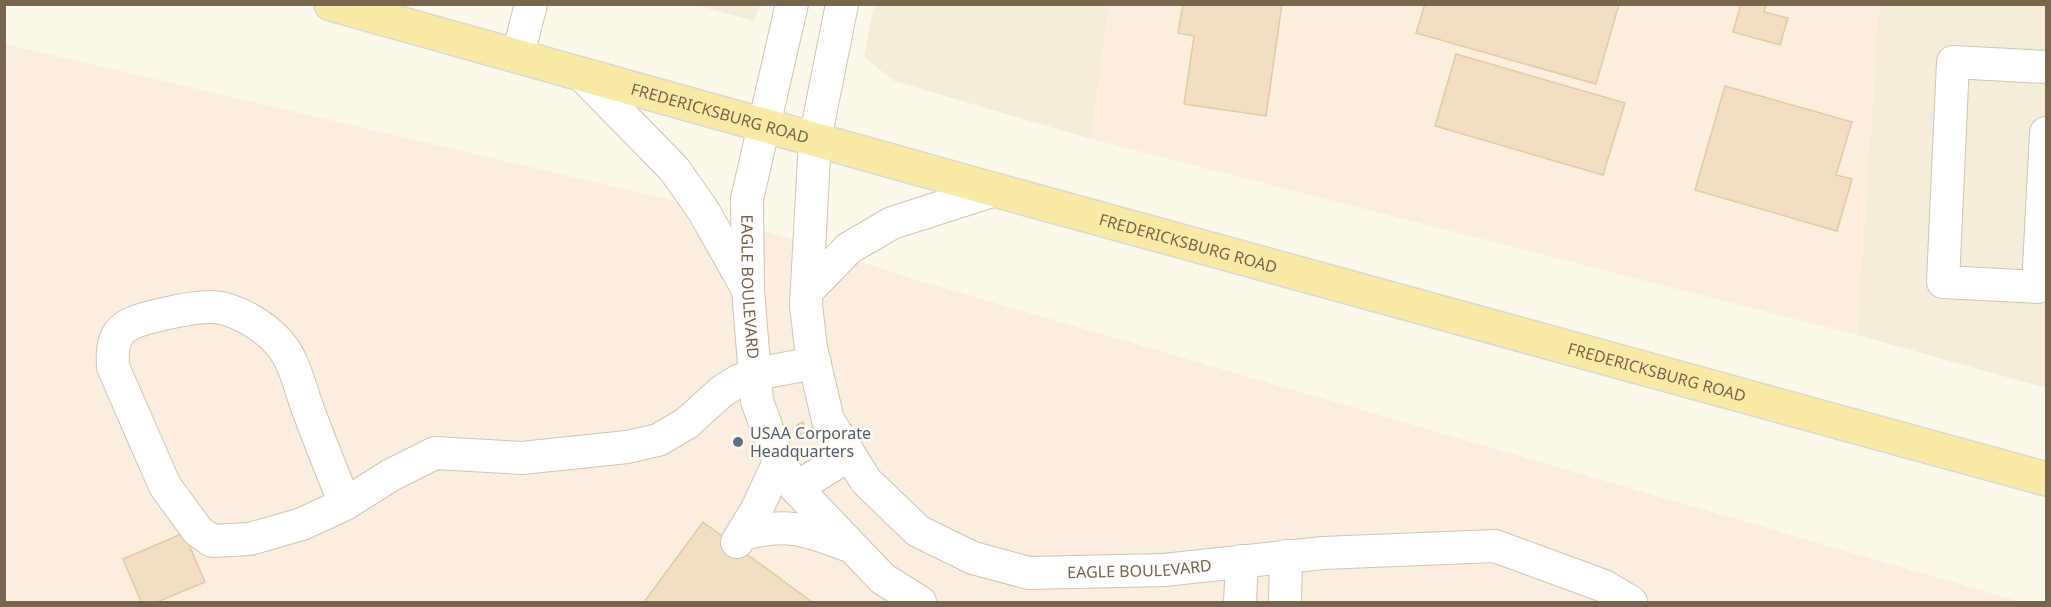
<svg xmlns="http://www.w3.org/2000/svg" width="2051" height="607" font-family="'Noto Sans',sans-serif">
  <style>
    .residential { fill: #f4edd9 }
    .commercial { fill: #fceedf }
    .building { fill: #f2dfc3; stroke: #e4c9a3; stroke-width: 1.5 }
    .lines { fill: none; stroke-linecap: round; stroke-linejoin: round }
    .minor-casing { stroke: #cfc4af; stroke-width: 34 }
    .major-casing { stroke: #dcd7d1; stroke-width: 36 }
    .minor { stroke: #fff; stroke-width: 32 }
    .major { stroke: #f9eba5; stroke-width: 33 }
    .service-dot { fill: #5c6f8a; stroke: #fffcf2; stroke-width: 2 }
    .labels { text-anchor: middle; stroke-width: 5; stroke-linejoin: round; paint-order: stroke }
    .street-label { font-size: 16px; fill: #78654d; stroke: #fffcf2 }
    .service-label { font-size: 16px; fill: #4e5e75; stroke: #fffcf2; text-anchor: start }
  </style>
  <rect width="100%" height="100%" fill="#fcf9eb"/>
  <g class="residential">
    <polygon points="696,5 760,5 754,21"/>
    <polygon points="874,5 1109,5 1091,139 894,81 864,57"/>
    <polygon points="1879,5 2046,5 2046,388 1857,335"/>
  </g>
  <g class="commercial">
    <polygon points="1109,5 1879,5 1857,335 1091,139"/>
    <polygon points="5,44 671,200 923,282 2021,602 5,602"/>
  </g>
  <g class="building">
    <polygon points="1183,4 1282,4 1266,116 1184,104 1194,36 1178,33"/>
    <polygon points="1425,4 1619,4 1596,84 1416,33"/>
    <polygon points="1741,4 1766,4 1764,12 1788,18 1780,45 1733,32"/>
    <polygon points="1456,54 1625,103 1603,175 1435,126"/>
    <polygon points="1725,86 1852,122 1836,175 1852,179 1837,231 1695,190"/>
    <polygon points="803,422 808,433 801,436 797,425"/>
    <polygon points="703,522 812,602 644,602"/>
    <polygon points="184,533 205,582 157,602 141,602 123,559"/>
  </g>
  <g class="lines">
    <defs>
      <g id="minor">
        <path id="s1" d="M792 4 747 199 748 290 757 401 779 462 796 488 883 579 920 602"/>
        <path id="s2" d="M842 4 815 139 806 305 811 348 828 420 866 481 918 531 973 558 1029 573 1164 570 1323 553 1495 546 1604 586 1631 602"/>
        <polyline points="518,55 531,4"/>
        <polyline points="2046,67 1953,62 1943,282 2038,287 2046,133"/>
        <polyline points="582,75 674,169 703,210 746,286"/>
        <polyline points="807,291 849,248 892,223 995,190"/>
        <polyline points="796,488 849,455"/>
        <path d="M345 504C332 472 319 439 307 407 300 387 294 360 280 344 265 326 233 306 209 307 193 307 167 313 151 317 119 325 111 334 113 367L165 486 198 531 212 541 250 539 302 524 345 504 391 475 435 453 522 458 627 447 658 440 687 423 721 392 738 381 755 374 815 363"/>
        <path d="M744 534C787 522 806 530 847 545"/>
        <polyline points="737,542 756,511 779,462"/>
        <polyline points="1240,602 1242,561"/>
        <polyline points="1285,602 1286,556"/>
      </g>
      <g id="major">
        <path id="s3" d="M331 4 995 190 2046 479"/>
      </g>
    </defs>
    <use href="#minor" class="minor-casing"/>
    <use href="#major" class="major-casing"/>
    <use href="#minor" class="minor"/>
    <use href="#major" class="major"/>
  </g>
  <circle class="service-dot" cx="738" cy="442" r="6"/>
  <g class="labels">
    <g class="street-label">
      <text dy="6" stroke="none"><textPath href="#s3" startOffset="404">FREDERICKSBURG ROAD</textPath></text>
      <text dy="6" stroke="none"><textPath href="#s3" startOffset="890">FREDERICKSBURG ROAD</textPath></text>
      <text dy="6" stroke="none"><textPath href="#s1" startOffset="288">EAGLE BOULEVARD</textPath></text>
      <text dy="6" stroke="none"><textPath href="#s3" startOffset="1376">FREDERICKSBURG ROAD</textPath></text>
      <text dy="6" stroke="none"><textPath href="#s2" startOffset="795">EAGLE BOULEVARD</textPath></text>
    </g>
    <g class="service-label">
      <text x="750" y="439">USAA Corporate<tspan x="750" dy="18">Headquarters</tspan></text>
    </g>
  </g>
  <rect width="2051" height="607" fill="none" stroke="#78654d" stroke-width="12"/>
</svg>
